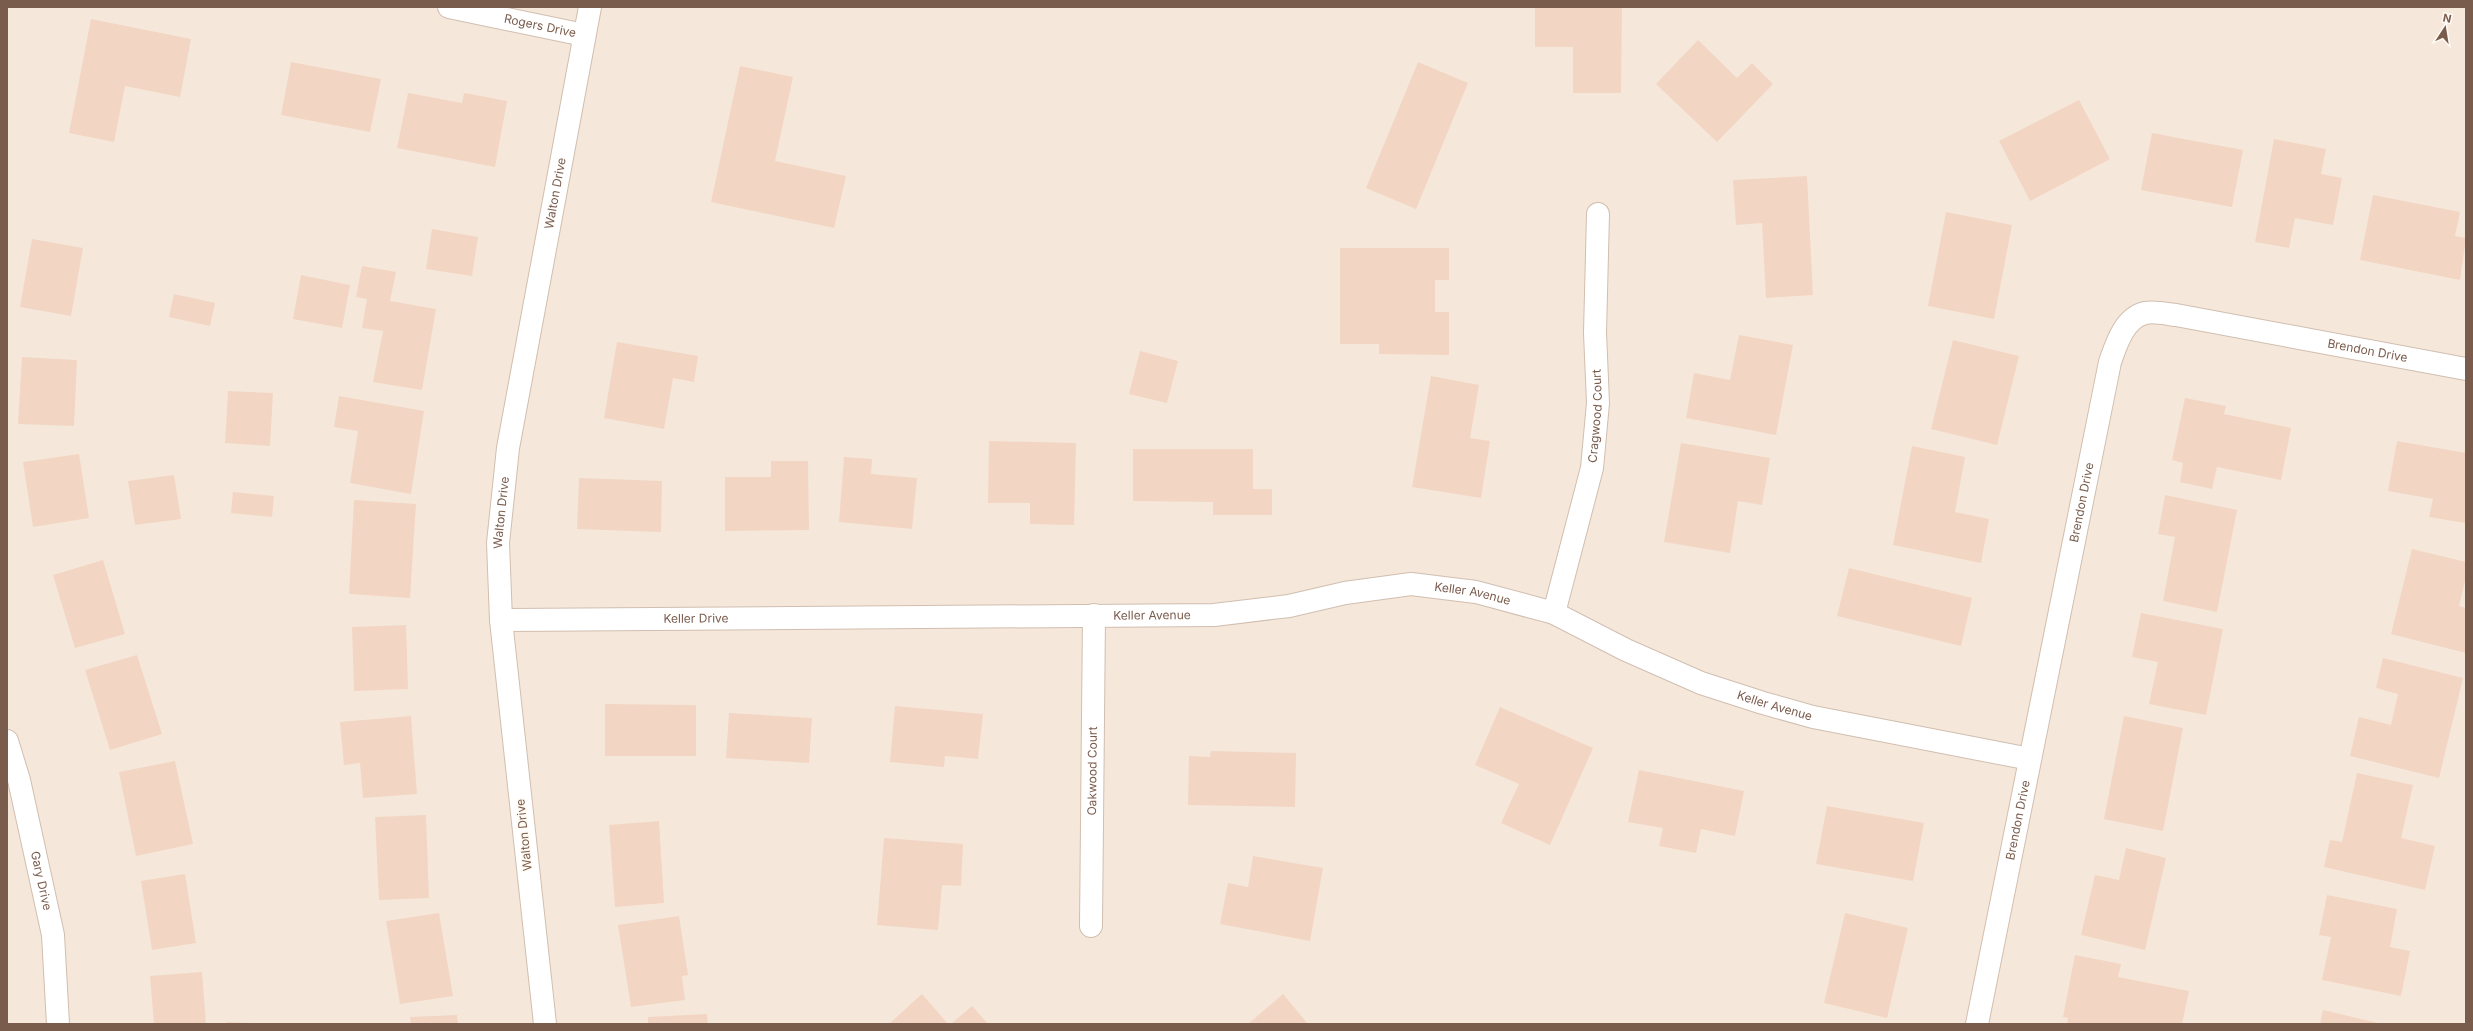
<svg xmlns="http://www.w3.org/2000/svg" width="2473" height="1031" font-family="Inter,sans-serif">
  <style>
    .residential { fill: #f5e8da }
    .building { fill: #f3d5c3 }
    .lines { fill: none; stroke-linecap: round; stroke-linejoin: round }
    .minor-casing { stroke: #d1beb0; stroke-width: 24 }
    .minor { stroke: #fff; stroke-width: 22 }
    .labels { text-anchor: middle; stroke-width: 3; stroke-linejoin: round; paint-order: stroke }
    .street-label { font-size: 12px; fill: #7a5c4d; stroke: #fffaf3 }
  </style>
  <rect width="100%" height="100%" fill="#fdf6ec"/>
  <rect class="residential" x="7" y="7" width="2459" height="1017"/>
  <g class="building">
    <polygon points="1535,7 1622,7 1621,93 1573,93 1573,47 1535,47"/>
    <polygon points="91,19 191,39 180,97 125,86 114,142 69,133"/>
    <polygon points="1698,40 1737,78 1752,63 1773,84 1717,142 1656,84"/>
    <polygon points="291,62 381,79 370,132 281,115"/>
    <polygon points="1418,62 1468,83 1416,209 1366,188"/>
    <polygon points="740,66 793,77 775,161 846,176 834,228 711,202"/>
    <polygon points="408,93 462,103 464,93 507,101 495,167 397,148"/>
    <polygon points="2079,100 2110,159 2030,201 1999,141"/>
    <polygon points="2152,133 2243,150 2232,207 2141,190"/>
    <polygon points="2274,139 2326,149 2321,174 2342,178 2333,225 2295,218 2289,248 2255,242"/>
    <polygon points="1807,176 1813,295 1766,298 1762,223 1736,225 1733,180"/>
    <polygon points="2373,195 2460,212 2455,236 2466,238 2460,280 2360,260"/>
    <polygon points="1946,212 2012,225 1994,319 1928,306"/>
    <polygon points="432,229 478,237 472,276 426,269"/>
    <polygon points="32,239 83,248 71,316 20,307"/>
    <polygon points="1340,248 1449,248 1449,280 1435,280 1435,312 1449,312 1449,355 1379,354 1379,344 1340,344"/>
    <polygon points="362,266 396,272 390,301 436,309 422,390 373,382 383,331 362,328 367,299 356,297"/>
    <polygon points="301,275 350,285 342,328 293,319"/>
    <polygon points="174,294 215,303 210,326 169,317"/>
    <polygon points="1739,335 1793,345 1776,435 1686,418 1694,373 1730,380"/>
    <polygon points="1953,340 2019,356 1997,445 1931,429"/>
    <polygon points="617,342 698,356 694,382 673,378 664,429 604,418"/>
    <polygon points="1140,351 1178,361 1167,403 1129,394"/>
    <polygon points="22,357 77,360 74,426 18,424"/>
    <polygon points="1431,376 1479,385 1470,438 1490,441 1481,498 1412,487"/>
    <polygon points="228,391 273,393 270,446 225,443"/>
    <polygon points="339,396 424,411 411,494 350,483 358,431 334,427"/>
    <polygon points="2185,398 2226,406 2224,414 2291,428 2281,480 2217,467 2212,489 2180,482 2183,463 2172,460"/>
    <polygon points="989,441 1076,443 1074,525 1030,524 1030,503 988,503"/>
    <polygon points="2397,441 2466,453 2465,523 2429,517 2433,499 2388,491"/>
    <polygon points="1681,443 1770,458 1762,505 1738,501 1730,553 1664,542"/>
    <polygon points="1912,446 1965,457 1955,512 1989,519 1981,563 1893,545"/>
    <polygon points="1133,449 1253,449 1253,489 1272,489 1272,515 1213,515 1213,502 1133,501"/>
    <polygon points="79,454 89,518 33,527 23,462"/>
    <polygon points="844,457 872,459 871,474 917,478 912,529 839,522"/>
    <polygon points="771,461 808,461 809,530 725,531 725,477 771,477"/>
    <polygon points="174,475 181,519 135,525 128,481"/>
    <polygon points="579,478 662,481 661,532 577,529"/>
    <polygon points="233,492 274,496 272,517 231,513"/>
    <polygon points="2165,495 2237,510 2217,612 2163,601 2175,537 2158,534"/>
    <polygon points="354,500 416,504 410,598 349,594"/>
    <polygon points="2412,549 2466,562 2466,577 2459,606 2466,608 2466,653 2391,634"/>
    <polygon points="103,560 125,634 75,648 53,575"/>
    <polygon points="1849,568 1972,598 1961,646 1837,616"/>
    <polygon points="2141,613 2223,629 2206,715 2149,704 2158,662 2132,657"/>
    <polygon points="406,625 408,689 354,691 352,627"/>
    <polygon points="137,655 162,734 110,750 85,670"/>
    <polygon points="2383,658 2463,678 2439,778 2350,756 2359,717 2391,725 2398,694 2376,688"/>
    <polygon points="605,704 696,705 696,756 605,756"/>
    <polygon points="895,706 983,714 978,759 945,756 944,767 890,762"/>
    <polygon points="1500,707 1593,748 1550,845 1501,823 1519,784 1475,765"/>
    <polygon points="729,713 812,718 809,763 726,758"/>
    <polygon points="411,716 417,794 363,798 360,763 344,765 340,722"/>
    <polygon points="2124,716 2183,728 2163,831 2104,819"/>
    <polygon points="1211,751 1296,753 1295,807 1188,805 1189,756 1210,757"/>
    <polygon points="175,761 193,844 136,856 119,772"/>
    <polygon points="1639,770 1744,791 1735,836 1701,829 1696,853 1659,846 1663,828 1628,822"/>
    <polygon points="2357,773 2413,785 2401,838 2435,846 2425,890 2324,867 2330,840 2342,842"/>
    <polygon points="1827,806 1924,823 1913,881 1816,864"/>
    <polygon points="426,815 429,898 379,900 375,817"/>
    <polygon points="659,821 664,903 615,907 609,825"/>
    <polygon points="884,838 963,844 961,886 942,885 938,930 877,925"/>
    <polygon points="2126,848 2166,858 2145,950 2081,935 2095,875 2119,880"/>
    <polygon points="1253,856 1323,868 1310,941 1220,924 1228,883 1248,887"/>
    <polygon points="185,874 196,943 152,950 141,881"/>
    <polygon points="2327,895 2397,909 2390,947 2410,951 2401,996 2322,980 2331,937 2319,935"/>
    <polygon points="439,913 453,996 400,1004 386,921"/>
    <polygon points="1845,913 1908,928 1887,1018 1824,1003"/>
    <polygon points="679,916 688,975 682,976 685,1000 631,1007 618,925"/>
    <polygon points="2075,955 2121,964 2118,977 2189,991 2182,1024 2067,1024 2068,1018 2063,1017"/>
    <polygon points="202,972 206,1024 154,1024 150,976"/>
    <polygon points="922,994 948,1024 889,1024"/>
    <polygon points="1283,994 1308,1024 1248,1024"/>
    <polygon points="972,1006 988,1024 951,1024"/>
    <polygon points="2323,1010 2378,1023 2378,1024 2320,1024"/>
    <polygon points="707,1014 708,1024 648,1024 648,1017"/>
    <polygon points="457,1015 458,1024 411,1024 410,1017"/>
    <polygon points="227,1022 250,1023 250,1024 226,1024"/>
  </g>
  <g class="lines">
    <defs>
      <g id="minor">
        <path id="s1" d="M449 7 584 35"/>
        <path id="s2" d="M1554 613 1592 468 1598 403 1595 333 1598 214"/>
        <path id="s3" d="M501 620 1214 615 1289 606 1345 593 1411 584 1476 592 1554 613 1626 650 1701 683 1763 703 1813 717 2030 759"/>
        <path id="s4" d="M7 741 19 780 53 935 58 1024"/>
        <path id="s5" d="M1091 926 1094 615"/>
        <path id="s6" d="M545 1024 501 620 498 543 508 448 590 7"/>
        <path id="s7" d="M1977 1024 2110 362C2116 345 2124 318 2145 313 2154 311 2167 314 2176 315L2466 369"/>
      </g>
    </defs>
    <use href="#minor" class="minor-casing"/>
    <use href="#minor" class="minor"/>
  </g>
  <g class="labels">
    <g class="street-label">
      <text dy="4" stroke="none"><textPath href="#s1" startOffset="93">Rogers Drive</textPath></text>
      <text dy="4" stroke="none"><textPath href="#s6" startOffset="838">Walton Drive</textPath></text>
      <text dy="4" stroke="none"><textPath href="#s7" startOffset="964">Brendon Drive</textPath></text>
      <text dy="4" stroke="none"><textPath href="#s2" startOffset="202">Cragwood Court</textPath></text>
      <text dy="4" stroke="none"><textPath href="#s7" startOffset="532">Brendon Drive</textPath></text>
      <text dy="4" stroke="none"><textPath href="#s6" startOffset="514">Walton Drive</textPath></text>
      <text dy="4" stroke="none"><textPath href="#s3" startOffset="975">Keller Avenue</textPath></text>
      <text dy="4" stroke="none"><textPath href="#s3" startOffset="651">Keller Avenue</textPath></text>
      <text dy="4" stroke="none"><textPath href="#s3" startOffset="195">Keller Drive</textPath></text>
      <text dy="4" stroke="none"><textPath href="#s3" startOffset="1299">Keller Avenue</textPath></text>
      <text dy="4" stroke="none"><textPath href="#s5" startOffset="155">Oakwood Court</textPath></text>
      <text dy="4" stroke="none"><textPath href="#s7" startOffset="208">Brendon Drive</textPath></text>
      <text transform="translate(524 835) rotate(-96)" y="4">Walton Drive</text>
      <text dy="4" stroke="none"><textPath href="#s4" startOffset="144">Gary Drive</textPath></text>
    </g>
  </g>
  <rect width="2473" height="1031" fill="none" stroke="#7a5c4d" stroke-width="16"/>
  <g transform="translate(2445 28) rotate(12)" stroke="#fffaf3" stroke-width="3" paint-order="stroke">
  <path d="M0-3L7 15L0 10L-7 15Z" fill="#7a5c4d"/>
  <text y="-6" font-size="11" font-weight="bold" text-anchor="middle" fill="#7a5c4d">N</text>
  </g>
</svg>
